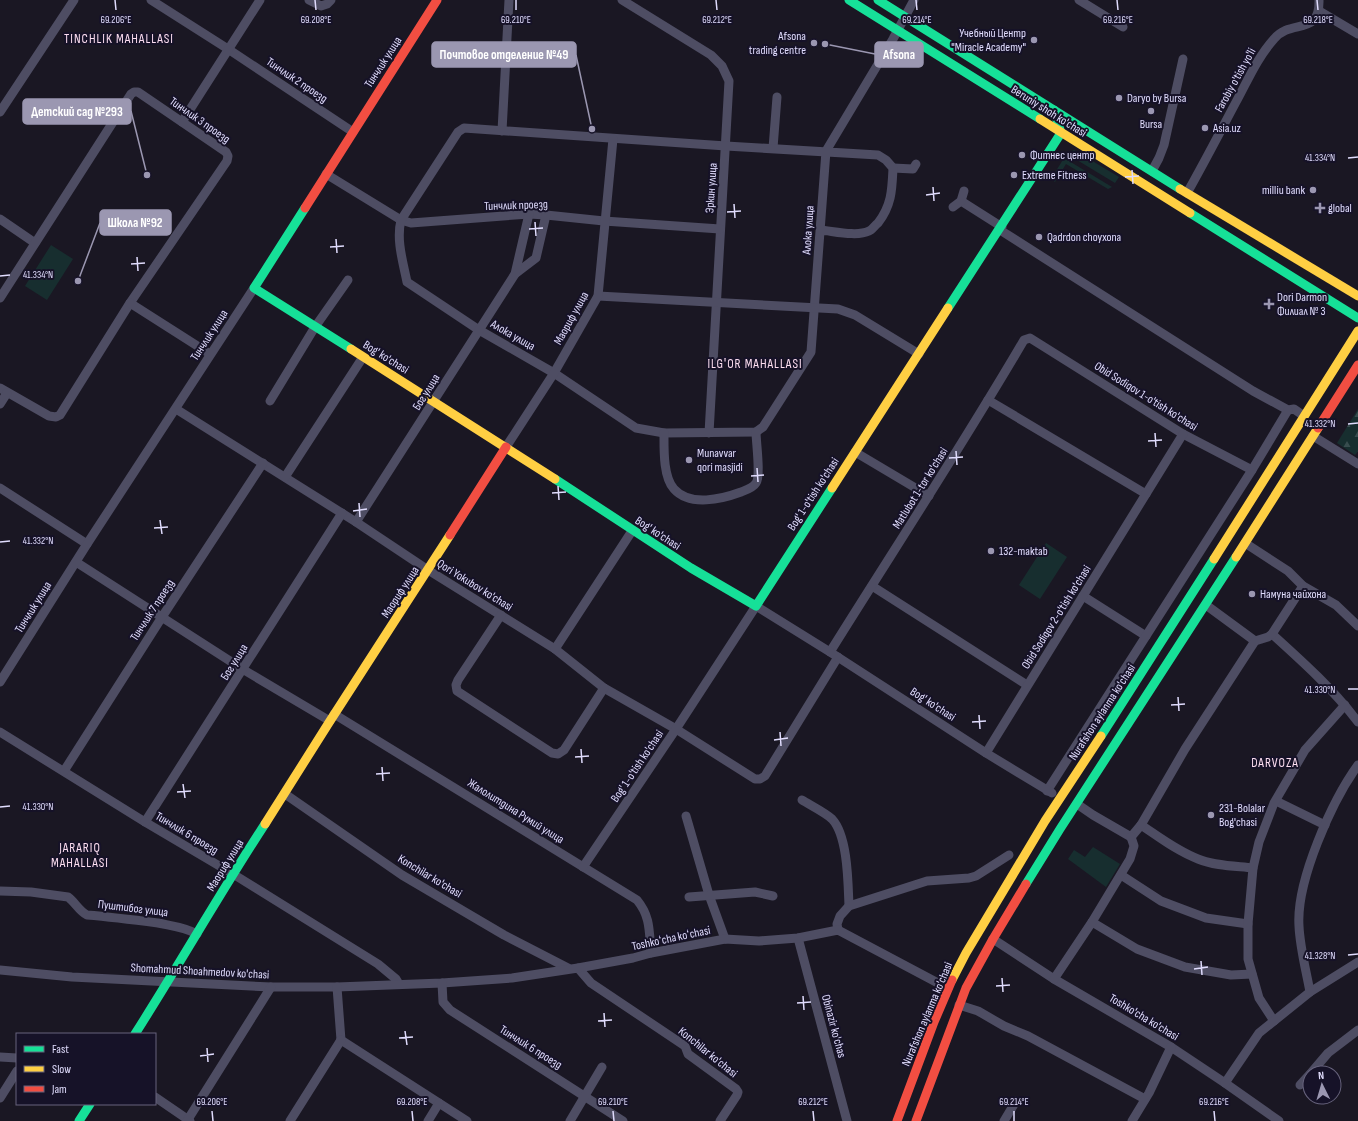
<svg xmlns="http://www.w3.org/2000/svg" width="1358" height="1121" font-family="'Sofia Sans Condensed',sans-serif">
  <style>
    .green { fill: #172e2f }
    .forest { fill: url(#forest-firs) }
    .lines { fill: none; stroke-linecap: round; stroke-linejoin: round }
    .street { stroke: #4e4d63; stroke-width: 9 }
    .fast { stroke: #16e098; stroke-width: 9 }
    .slow { stroke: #ffcf43; stroke-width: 9 }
    .jam { stroke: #f24e42; stroke-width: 9 }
    .ticks { fill: none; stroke: #e0dcfd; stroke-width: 1.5 }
    .poi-dot { fill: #9b97b1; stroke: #161228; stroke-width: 1.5 }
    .labels { text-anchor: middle; stroke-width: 4; stroke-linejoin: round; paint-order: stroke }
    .poi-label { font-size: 12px; fill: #e0dcfd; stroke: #161228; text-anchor: start }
    .street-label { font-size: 12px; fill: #e0dcfd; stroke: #161228 }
    .neighbourhood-label { font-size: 13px; letter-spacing: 1px; fill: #fddef1; stroke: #161228 }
    .ticks-label { font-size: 10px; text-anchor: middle; fill: #e0dcfd; stroke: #161228; stroke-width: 4; stroke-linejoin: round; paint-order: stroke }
    .leader { fill: none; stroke: #9b97b1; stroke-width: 1.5 }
    .callout-dot { fill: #9b97b1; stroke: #161228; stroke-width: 1.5 }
    .callout { fill: #9b97b1; stroke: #9b97b1; stroke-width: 1.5 }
    .callout-label { font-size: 13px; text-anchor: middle; font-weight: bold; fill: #fff }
  </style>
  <defs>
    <pattern id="forest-firs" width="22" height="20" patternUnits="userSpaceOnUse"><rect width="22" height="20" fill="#172e2f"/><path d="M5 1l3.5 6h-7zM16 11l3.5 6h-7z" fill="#384c4e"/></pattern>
  </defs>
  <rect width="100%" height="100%" fill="#1a1723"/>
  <g class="green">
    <polygon points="1074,150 1119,177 1115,183 1067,154"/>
    <polygon points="1064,158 1112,187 1108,189 1066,164 1055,182 1051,179"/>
    <polygon points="51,245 73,259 47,300 25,286"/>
    <polygon points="1046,543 1067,557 1040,599 1019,585"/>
    <polygon points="1093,847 1120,864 1106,887 1068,859 1074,850 1085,857"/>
  </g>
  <polygon class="forest" points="1358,409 1358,451 1355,455 1337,443"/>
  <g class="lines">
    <g class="street">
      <polyline points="151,0 228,49 353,132"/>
      <polyline points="309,0 321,6 327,4 331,0"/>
      <polyline points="622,0 711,55 722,66 729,81 709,433"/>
      <polyline points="1079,0 1123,27"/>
      <polyline points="1319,11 1358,34"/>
      <polyline points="506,46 565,50"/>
      <polyline points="0,112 74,0"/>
      <polyline points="182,122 260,0"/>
      <polyline points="502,131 509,0"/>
      <polyline points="773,148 777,97"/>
      <polyline points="893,168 913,169 916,164"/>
      <polyline points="1152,171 1159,158 1164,145 1183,59"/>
      <polyline points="326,174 401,220 411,223 529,214 546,215 604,221 720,229"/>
      <path d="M1187 193C1204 163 1220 132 1236 102 1248 80 1257 58 1274 39 1291 18 1320 37 1319 0"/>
      <polyline points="961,201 1002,227"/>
      <polyline points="953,207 961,201 964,191"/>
      <polyline points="0,219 35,243"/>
      <path d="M820 230C833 231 857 237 869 231 872 230 875 225 878 223 892 205 892 189 893 168L886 160 878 155 726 146 464 128 458 132 401 220C396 240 403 262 407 282L479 330 554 373 636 428 664 433 756 432 763 427 811 352 826 151 893 39 914 0"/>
      <polyline points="1000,230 1253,391 1288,410 1294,409 1304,416"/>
      <polyline points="515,274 536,258 546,215"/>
      <polyline points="598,296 838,309 855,315 919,354"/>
      <polyline points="0,298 131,94 134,92 138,92 226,152 228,156 227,161 130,303 60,415 56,417 49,416 0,388"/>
      <polyline points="130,303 210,354"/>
      <polyline points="988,400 1146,494"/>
      <polyline points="270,401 315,327 348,280"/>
      <polyline points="0,404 7,393"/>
      <polyline points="176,409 356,522 428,570 555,649 604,688 676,729 755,779 760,779 765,776 838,657"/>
      <path d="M664 433C664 449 663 477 674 489 690 507 722 499 741 492 746 490 753 488 756 483 761 476 756 442 756 432"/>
      <polyline points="1313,436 1358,464"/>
      <polyline points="506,447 554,373 598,296 613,139"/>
      <polyline points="855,452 929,496"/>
      <polyline points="285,477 363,357"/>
      <polyline points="0,488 87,544"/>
      <polyline points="356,522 515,274 529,214"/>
      <polyline points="1245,543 1288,571 1303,586 1336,605 1358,626"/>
      <polyline points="76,562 244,670 330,721"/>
      <polyline points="872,586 1027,685"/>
      <polyline points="1083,596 1146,636"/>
      <polyline points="1206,605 1255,641"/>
      <polyline points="501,615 458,680 456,685 457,691 552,753 558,754 564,750 604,688"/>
      <path d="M1272 634C1303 662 1333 689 1358 722"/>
      <polyline points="555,649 632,531"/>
      <path d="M830 652C895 548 962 446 1024 340L1030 338 1183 434 1252 470"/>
      <polyline points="0,682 87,544 254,288"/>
      <path d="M334 714 637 900C651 917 649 932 651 953"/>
      <polyline points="0,732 145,822 233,874 378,964 396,979 399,984"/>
      <polyline points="986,753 1183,434"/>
      <polyline points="64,771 162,617 263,463"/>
      <polyline points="1047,791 1252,470 1288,410"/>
      <polyline points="285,794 402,875 504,935 568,968"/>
      <path d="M802 800C810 805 826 813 832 819 848 836 848 883 849 906"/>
      <polyline points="1276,801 1325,825"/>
      <path d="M1077 804 1093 815 1131 837 1141 825C1159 837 1177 851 1198 859 1215 866 1235 866 1253 868"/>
      <polyline points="686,816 709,895 725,939"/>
      <polyline points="145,822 342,513"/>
      <polyline points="1141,825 1185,749 1255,641 1268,637 1272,634 1303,586"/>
      <polyline points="583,867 676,729 756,606 830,652 986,753 1052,793"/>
      <polyline points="1121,875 1161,901 1206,918 1248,924"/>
      <path d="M0 891 31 892 68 897C75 902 79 911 87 915 111 917 135 920 158 923 172 926 185 927 197 934"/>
      <polyline points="689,897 755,892 773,896"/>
      <polyline points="1092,922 1137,949 1185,967 1231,975 1252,974"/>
      <polyline points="838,930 837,924 840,916 849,906 927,881 969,878 976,876 1009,855"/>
      <polyline points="798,938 847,1121"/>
      <polyline points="993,939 1054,979 1171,1047 1225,1083 1279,1121"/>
      <polyline points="578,968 591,983 685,1046 688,1054 736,1089 738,1092 737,1095 720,1121"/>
      <polyline points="0,970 72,977 271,987 337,987 442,983 512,978 578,968 633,958 651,953 725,939 759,941 798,938 838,930 936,982"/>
      <polyline points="1054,979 1092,922 1130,859 1134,846 1131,837"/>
      <polyline points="442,983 443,1002 450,1010 623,1121"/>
      <polyline points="337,987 341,1040"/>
      <path d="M1310 992C1306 970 1300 948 1299 926 1296 881 1332 801 1358 765"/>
      <polyline points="959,1005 978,1011 1004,1026 1028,1036 1145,1099"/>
      <polyline points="1274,1021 1259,998 1248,959 1248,924 1253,868 1259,842 1274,803 1305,750 1345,705"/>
      <polyline points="341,1040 467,1121"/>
      <polyline points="0,1057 17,1058"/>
      <polyline points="1311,1073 1328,1053 1358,1030"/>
      <polyline points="1225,1083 1259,1033 1310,992 1358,962"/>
      <polyline points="1300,1085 1310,1074"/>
      <polyline points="155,1097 190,1121"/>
      <polyline points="0,1098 17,1071"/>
      <polyline points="187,1121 271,987"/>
      <polyline points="290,1121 341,1040"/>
      <polyline points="428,1121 439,1103"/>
      <polyline points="570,1121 602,1067"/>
      <polyline points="1004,1121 1016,1101"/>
      <polyline points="1132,1121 1149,1093 1171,1047"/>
    </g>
    <g class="fast">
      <polyline points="849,0 1040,119"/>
      <polyline points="878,0 1180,189"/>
      <polyline points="305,208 254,288 351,349"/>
      <polyline points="1190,213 1358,318"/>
      <polyline points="948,308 1061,133 1054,110"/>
      <polyline points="555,479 691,568 756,606 832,488"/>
      <polyline points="1101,736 1214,559"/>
      <polyline points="1026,884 1060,829 1236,557"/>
      <path d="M135 1034C179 965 220 893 265 824"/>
      <polyline points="79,1121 90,1104"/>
    </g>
    <g class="slow">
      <polyline points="1040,119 1190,213"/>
      <polyline points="1180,189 1358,296"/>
      <polyline points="351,349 555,479"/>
      <polyline points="832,488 948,308"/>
      <polyline points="1236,557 1318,428"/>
      <polyline points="1214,559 1358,331"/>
      <polyline points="265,824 330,721 450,535"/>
      <polyline points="952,980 966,953 1045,821 1101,736"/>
    </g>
    <g class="jam">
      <polyline points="305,208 437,0"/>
      <polyline points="1318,428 1358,365"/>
      <polyline points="450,535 506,447"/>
      <polyline points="897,1121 934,1022 952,980"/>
      <polyline points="916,1121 966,988 993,939 1026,884"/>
    </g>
  </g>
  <path class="ticks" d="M115 0 116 10M315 0 316 10M516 0V10M716 0 717 10M916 0 917 10M1117 0 1118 10M1317 0 1318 10M1348 158 1358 157M1132 170 1133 184M1125 177 1139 176M933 187 934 201M926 195 940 193M734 204 735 218M727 212 741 211M535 222 536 236M529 229 543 228M336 239 337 253M330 247 344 246M137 257 138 271M131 264 145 263M0 276 10 275M1348 424 1358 423M1155 433 1156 447M1148 441 1162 440M956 451 957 465M949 458 963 457M757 468 758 482M751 476 764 475M558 486 559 500M552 493 566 492M359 503 360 517M353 511 367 509M160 520 162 534M154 528 168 527M0 542 10 541M1348 689H1358M1178 697 1179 711M1171 705 1185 704M979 715 980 729M972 722 986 721M780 732 781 746M774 740 788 738M581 749 582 763M575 757 589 756M382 767 383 781M376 774 390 773M183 784 185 798M177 792 191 791M0 807 10 806M1348 955 1358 954M1201 961 1202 975M1194 969 1208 967M1002 978 1003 992M996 986 1010 985M803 996 804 1010M797 1003 811 1002M604 1013 605 1027M598 1021 612 1020M405 1031 407 1045M399 1038 413 1037M207 1048 208 1062M200 1056 214 1054M212 1111 213 1121M412 1111 413 1121M613 1111 614 1121M813 1111 814 1121M1014 1111V1121M1214 1111 1215 1121"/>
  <g class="poi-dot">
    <circle cx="1034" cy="40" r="4"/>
    <circle cx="814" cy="43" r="4"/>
    <circle cx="1119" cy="98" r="4"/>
    <circle cx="1151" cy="111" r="4"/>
    <circle cx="1205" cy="128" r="4"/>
    <circle cx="1022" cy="155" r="4"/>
    <circle cx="1014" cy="175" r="4"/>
    <circle cx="1313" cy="190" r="4"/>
    <path d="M1318 202h4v4h4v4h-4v4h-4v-4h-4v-4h4z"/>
    <circle cx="1039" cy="237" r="4"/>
    <path d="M1267 298h4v4h4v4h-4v4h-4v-4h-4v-4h4z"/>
    <circle cx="689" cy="460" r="4"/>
    <circle cx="991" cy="551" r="4"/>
    <circle cx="1252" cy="594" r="4"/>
    <circle cx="1211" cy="815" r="4"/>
  </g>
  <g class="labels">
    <g class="poi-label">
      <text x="1026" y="37" text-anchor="end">Учебный Центр<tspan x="1026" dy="14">"Miracle Academy"</tspan></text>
      <text x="806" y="40" text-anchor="end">Afsona<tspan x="806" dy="14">trading centre</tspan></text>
      <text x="1127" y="102">Daryo by Bursa</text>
      <text x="1151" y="128" text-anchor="middle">Bursa</text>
      <text x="1213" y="132">Asia.uz</text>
      <text x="1030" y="159">Фитнес центр</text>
      <text x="1022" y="179">Extreme Fitness</text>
      <text x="1305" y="194" text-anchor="end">milliu bank</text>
      <text x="1328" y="212">global</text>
      <text x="1047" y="241">Qadrdon choyxona</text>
      <text x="1277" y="301">Dori Darmon<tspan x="1277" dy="14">Филиал № 3</tspan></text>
      <text x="697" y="457">Munavvar<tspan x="697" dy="14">qori masjidi</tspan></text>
      <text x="999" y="555">132-maktab</text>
      <text x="1260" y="598">Намуна чайхона</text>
      <text x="1219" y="812">231-Bolalar<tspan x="1219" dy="14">Bog'chasi</tspan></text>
    </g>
    <g class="street-label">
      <text transform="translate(383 62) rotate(-57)" y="4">Тинчлик улица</text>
      <text transform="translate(297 80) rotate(34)" y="4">Тинчлик 2 проезд</text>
      <text transform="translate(1235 80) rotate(-61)" y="4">Farobiy o'tish yo'li</text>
      <text transform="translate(1049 111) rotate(32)" y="4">Beruniy shoh ko'chasi</text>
      <text transform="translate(200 120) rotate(35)" y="4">Тинчлик 3 проезд</text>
      <text transform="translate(711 188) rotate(-86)" y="4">Эркин улица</text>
      <text transform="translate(516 205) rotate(-2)" y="4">Тинчлик проезд</text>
      <text transform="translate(808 230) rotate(-86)" y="4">Алока улица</text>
      <text transform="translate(571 318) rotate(-61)" y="4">Маориф улица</text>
      <text transform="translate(209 335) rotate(-57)" y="4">Тинчлик улица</text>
      <text transform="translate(513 335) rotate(30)" y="4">Алока улица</text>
      <text transform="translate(386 357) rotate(32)" y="4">Bog' ko'chasi</text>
      <text transform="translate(426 392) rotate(-58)" y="4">Бог улица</text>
      <text transform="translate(1146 396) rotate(32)" y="4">Obid Sodiqov 1-o'tish ko'chasi</text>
      <text transform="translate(920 488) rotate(-58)" y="4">Matlubot 1-tor ko'chasi</text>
      <text transform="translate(813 494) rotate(-57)" y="4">Bog' 1-o'tish ko'chasi</text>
      <text transform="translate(658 533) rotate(33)" y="4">Bog' ko'chasi</text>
      <text transform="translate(475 585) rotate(32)" y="4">Qori Yokubov ko'chasi</text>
      <text transform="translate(400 592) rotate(-57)" y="4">Маориф улица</text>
      <text transform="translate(33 607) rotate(-58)" y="4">Тинчлик улица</text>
      <text transform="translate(152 610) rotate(-57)" y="4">Тинчлик 7 проезд</text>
      <text transform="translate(1056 617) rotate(-58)" y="4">Obid Sodiqov 2-o'tish ko'chasi</text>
      <text transform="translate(234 662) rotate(-58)" y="4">Бог улица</text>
      <text transform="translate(933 704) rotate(33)" y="4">Bog' ko'chasi</text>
      <text transform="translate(1102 712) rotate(-57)" y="4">Nurafshon aylanma ko'chasi</text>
      <text transform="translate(637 766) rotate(-56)" y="4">Bog' 1-o'tish ko'chasi</text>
      <text transform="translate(516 811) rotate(32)" y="4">Жалолитдина Румий улица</text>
      <text transform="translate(187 833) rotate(31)" y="4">Тинчлик 6 проезд</text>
      <text transform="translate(225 865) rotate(-58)" y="4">Маориф улица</text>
      <text transform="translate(430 876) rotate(31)" y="4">Konchilar ko'chasi</text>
      <text transform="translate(133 908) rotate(7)" y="4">Пуштибог улица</text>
      <text transform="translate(671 938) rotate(-12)" y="4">Toshkoʻcha koʻchasi</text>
      <text transform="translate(200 971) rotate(3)" y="4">Shomahmud Shoahmedov ko'chasi</text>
      <text transform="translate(927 1014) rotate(-67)" y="4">Nurafshon aylanma ko'chasi</text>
      <text transform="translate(1144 1017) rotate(31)" y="4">Toshko'cha ko'chasi</text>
      <text transform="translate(834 1026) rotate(75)" y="4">Obinazir ko'chas</text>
      <text transform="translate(531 1047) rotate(32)" y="4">Тинчлик 6 проезд</text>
      <text transform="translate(708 1052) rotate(39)" y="4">Konchilar ko'chasi</text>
    </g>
    <g class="neighbourhood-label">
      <text x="119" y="43">TINCHLIK MAHALLASI</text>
      <text x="755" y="368">ILG'OR MAHALLASI</text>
      <text x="1275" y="767">DARVOZA</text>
      <text x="80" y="852">JARARIQ<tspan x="80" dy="15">MAHALLASI</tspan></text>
    </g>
  </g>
  <g class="ticks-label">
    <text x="116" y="23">69.206°E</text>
    <text x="316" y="23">69.208°E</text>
    <text x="516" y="23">69.210°E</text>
    <text x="717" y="23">69.212°E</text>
    <text x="917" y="23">69.214°E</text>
    <text x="1118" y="23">69.216°E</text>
    <text x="1318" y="23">69.218°E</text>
    <text x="1320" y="161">41.334°N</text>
    <text x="38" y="278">41.334°N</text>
    <text x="1320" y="427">41.332°N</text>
    <text x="38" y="544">41.332°N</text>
    <text x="1320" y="693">41.330°N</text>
    <text x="38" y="810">41.330°N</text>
    <text x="1320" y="959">41.328°N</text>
    <text x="212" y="1105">69.206°E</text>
    <text x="412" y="1105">69.208°E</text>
    <text x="613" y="1105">69.210°E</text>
    <text x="813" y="1105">69.212°E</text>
    <text x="1014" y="1105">69.214°E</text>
    <text x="1214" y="1105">69.216°E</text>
  </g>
  <path class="leader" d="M825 44L875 54M592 129L576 55M147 175L131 111M78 281L100 223"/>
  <g class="callout-dot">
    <circle cx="825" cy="44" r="4"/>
    <circle cx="592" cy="129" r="4"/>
    <circle cx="147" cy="175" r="4"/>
    <circle cx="78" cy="281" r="4"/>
  </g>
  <g class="callout">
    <rect x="875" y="42" width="48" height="25" rx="4"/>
    <rect x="432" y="42" width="144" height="25" rx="4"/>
    <rect x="23" y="99" width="108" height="25" rx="4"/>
    <rect x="100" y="210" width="71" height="25" rx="4"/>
  </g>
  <g class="callout-label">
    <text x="899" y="59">Afsona</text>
    <text x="504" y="59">Почтовое отделение №49</text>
    <text x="77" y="116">Детский сад №293</text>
    <text x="135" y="227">Школа №92</text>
  </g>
  <rect x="16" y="1033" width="140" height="72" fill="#161228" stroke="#67637d"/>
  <rect x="24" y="1046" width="20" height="6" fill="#16e098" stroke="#67637d"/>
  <text x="52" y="1053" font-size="12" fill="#e0dcfd">Fast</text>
  <rect x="24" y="1066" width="20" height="6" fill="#ffcf43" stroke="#67637d"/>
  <text x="52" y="1073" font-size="12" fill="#e0dcfd">Slow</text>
  <rect x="24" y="1086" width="20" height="6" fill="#f24e42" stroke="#67637d"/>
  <text x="52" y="1093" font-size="12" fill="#e0dcfd">Jam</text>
  <g transform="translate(1322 1085) rotate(355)"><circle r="19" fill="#161228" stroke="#67637d"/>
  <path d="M0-3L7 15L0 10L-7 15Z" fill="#9b97b1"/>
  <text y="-6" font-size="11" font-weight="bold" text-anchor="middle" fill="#e0dcfd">N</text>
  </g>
</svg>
